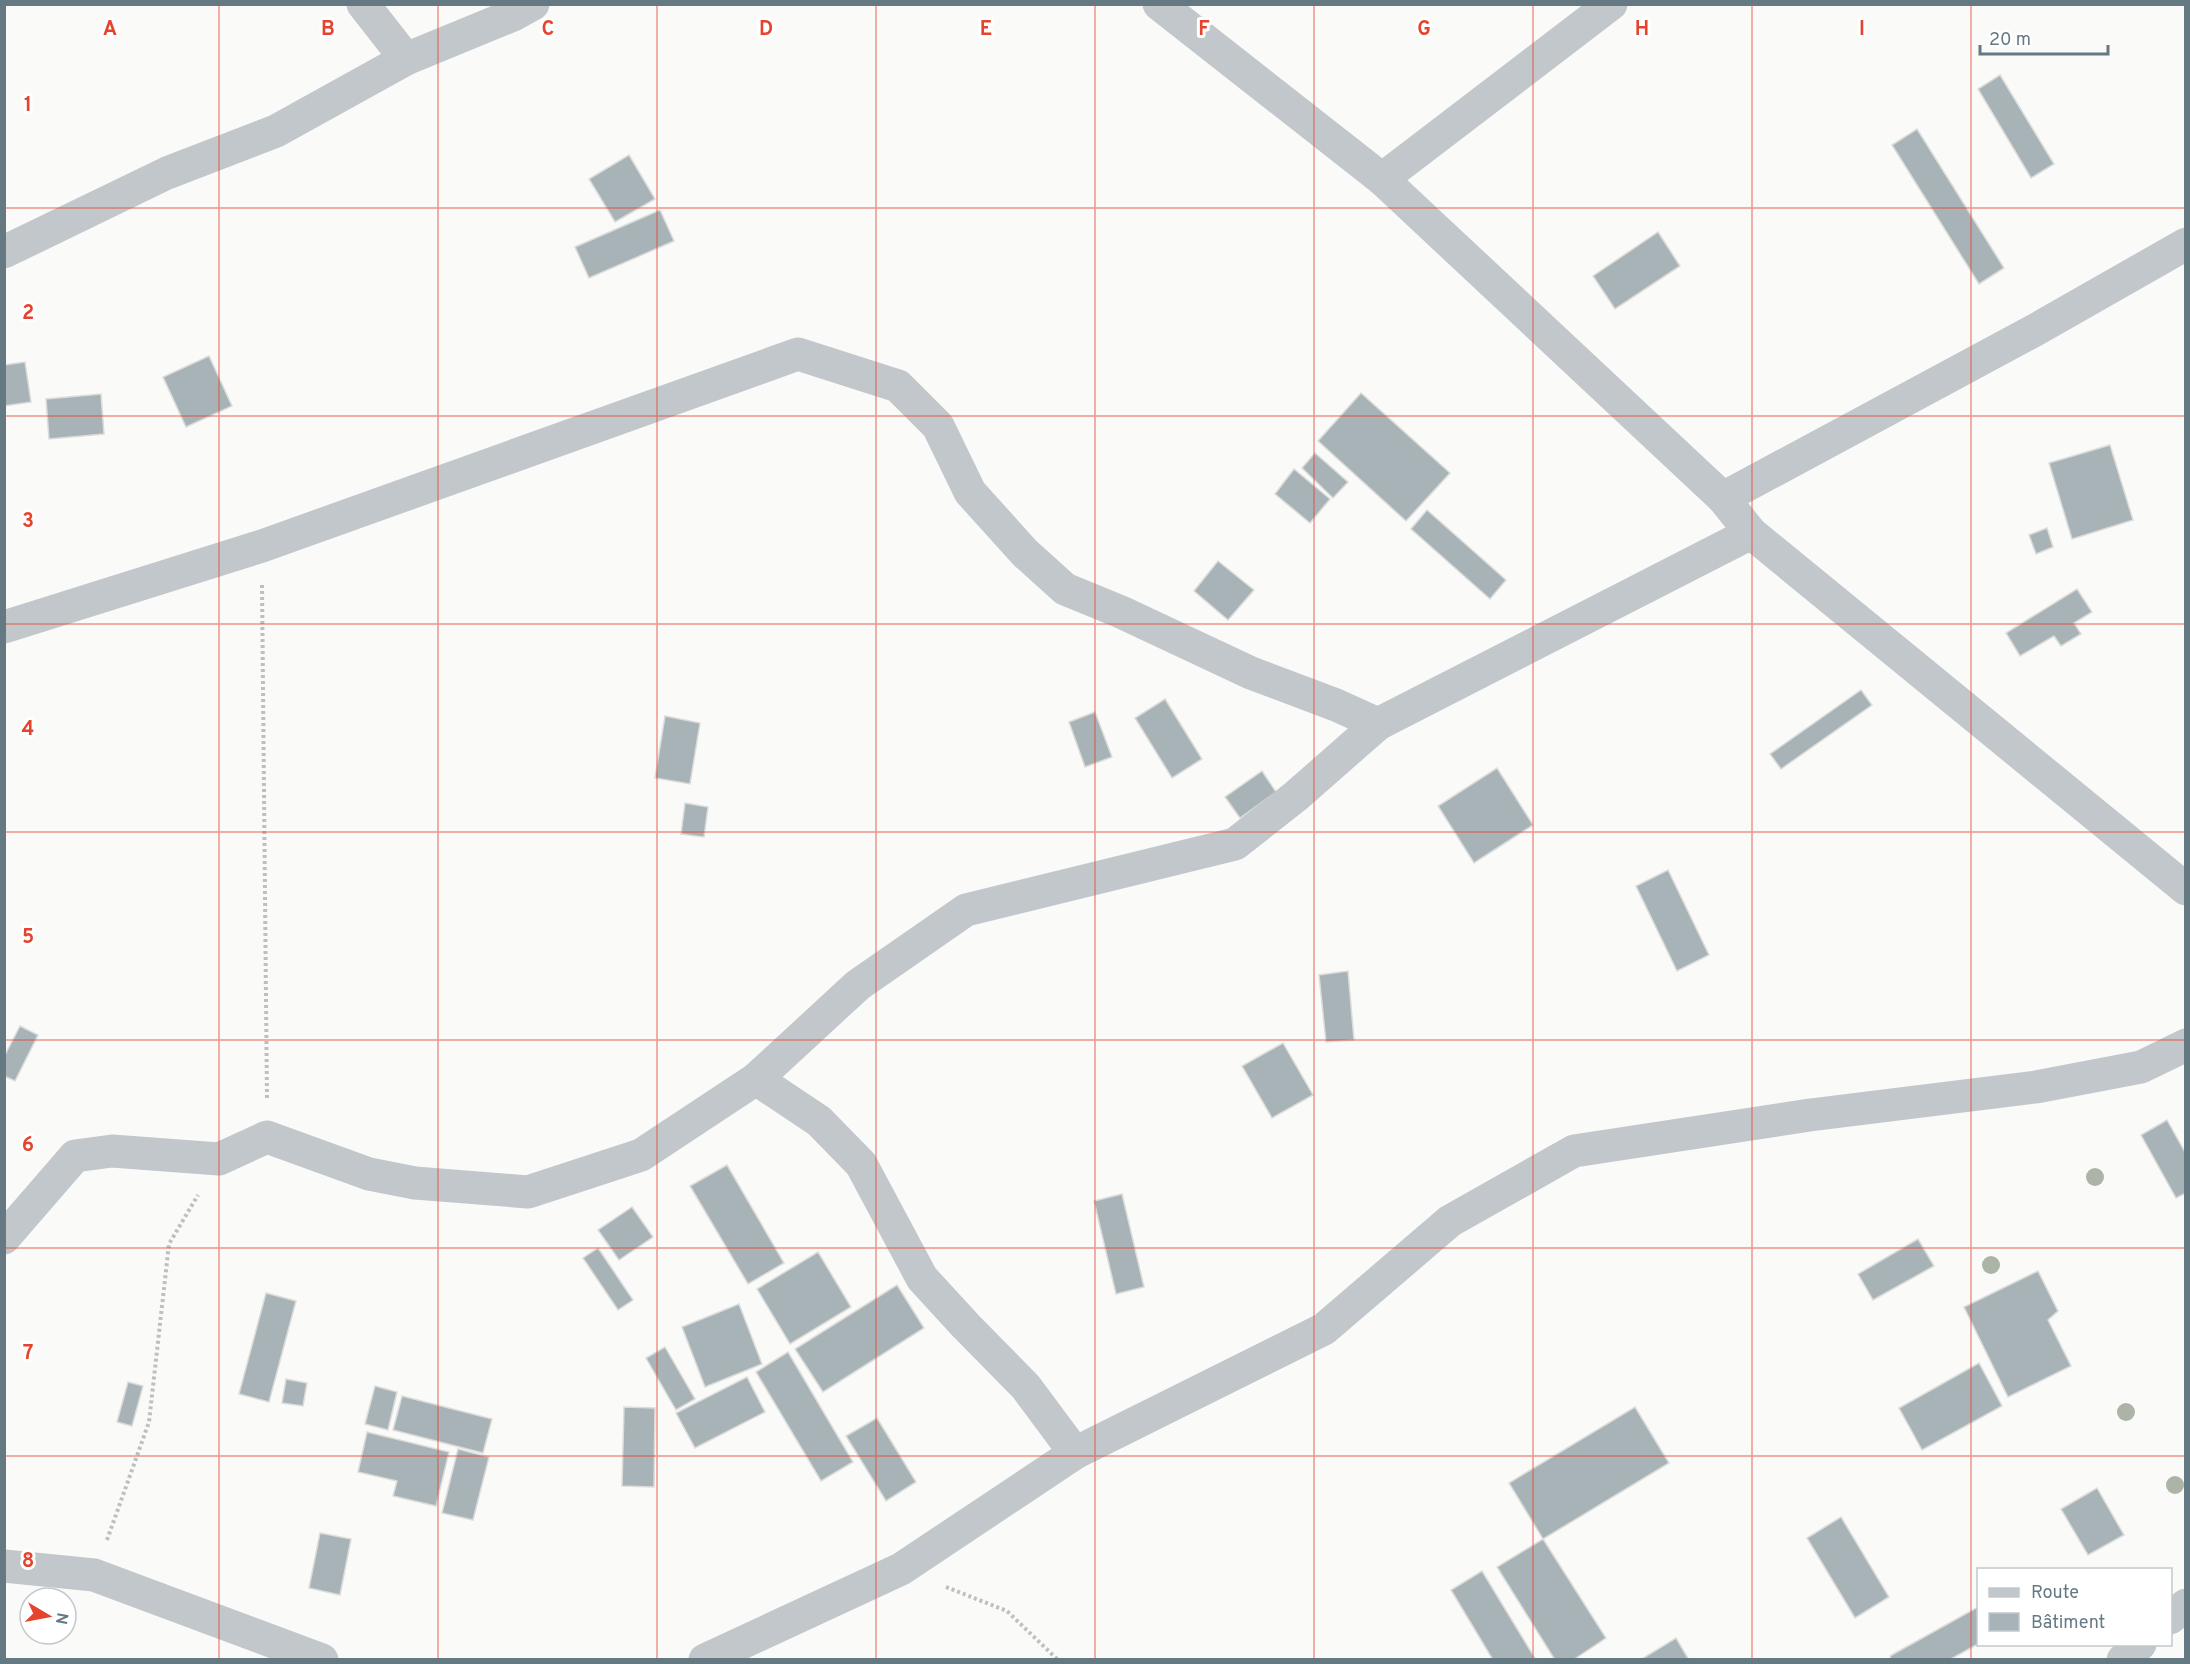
<svg xmlns="http://www.w3.org/2000/svg" width="2190" height="1664" font-family="Overpass,sans-serif">
  <style>
    .building { fill: #a8b3b7; stroke: #dcdcda; stroke-width: 1.5 }
    .lines { fill: none; stroke-linecap: round; stroke-linejoin: round }
    .path { stroke: #bbc0c2; stroke-width: 4; stroke-dasharray: 3 3; stroke-linecap: butt }
    .minor { stroke: #c1c7ca; stroke-width: 33 }
    .tree { fill: #abb4a7 }
    .grid { fill: none; stroke: #e5432d; stroke-width: 1.5; stroke-opacity: 0.55 }
    .grid-label { font-size: 20px; text-anchor: middle; font-weight: bold; fill: #e5432d; stroke: #fff; stroke-width: 6; stroke-linejoin: round; paint-order: stroke }
  </style>
  <rect width="100%" height="100%" fill="#fafaf8"/>
  <g class="building">
    <polygon points="2000,75 2054,164 2031,178 1978,89"/>
    <polygon points="1917,129 2004,268 1979,284 1892,145"/>
    <polygon points="629,155 655,199 615,222 589,179"/>
    <polygon points="660,210 674,241 589,278 575,247"/>
    <polygon points="1658,232 1680,266 1615,309 1593,276"/>
    <polygon points="209,356 232,406 186,427 163,377"/>
    <polygon points="25,362 31,402 4,406 4,365"/>
    <polygon points="1361,393 1450,473 1406,521 1318,441"/>
    <polygon points="101,394 104,434 49,439 46,399"/>
    <polygon points="2110,445 2133,520 2072,539 2049,463"/>
    <polygon points="1315,453 1348,482 1333,498 1302,468"/>
    <polygon points="1294,469 1330,499 1310,523 1275,494"/>
    <polygon points="1427,510 1506,580 1490,599 1411,529"/>
    <polygon points="2047,528 2053,547 2036,554 2029,535"/>
    <polygon points="1218,561 1254,590 1228,620 1194,591"/>
    <polygon points="2077,589 2092,612 2074,623 2081,634 2061,646 2054,636 2020,656 2006,633"/>
    <polygon points="1861,690 1872,705 1781,769 1770,754"/>
    <polygon points="1165,699 1202,759 1172,778 1135,718"/>
    <polygon points="1095,712 1112,757 1085,767 1069,722"/>
    <polygon points="665,716 700,723 690,784 655,778"/>
    <polygon points="1497,768 1533,825 1474,863 1438,806"/>
    <polygon points="1262,771 1276,792 1240,818 1225,797"/>
    <polygon points="685,803 708,807 704,837 681,834"/>
    <polygon points="1668,870 1709,955 1677,971 1636,886"/>
    <polygon points="1348,971 1354,1040 1326,1042 1319,975"/>
    <polygon points="20,1026 38,1035 15,1081 4,1076 4,1057"/>
    <polygon points="1283,1043 1313,1095 1272,1118 1242,1066"/>
    <polygon points="2167,1120 2186,1154 2186,1193 2176,1198 2141,1135"/>
    <polygon points="727,1165 784,1263 748,1284 690,1186"/>
    <polygon points="1122,1194 1144,1287 1116,1294 1094,1201"/>
    <polygon points="632,1207 653,1237 619,1260 598,1230"/>
    <polygon points="1918,1239 1934,1266 1873,1300 1858,1274"/>
    <polygon points="598,1248 633,1300 618,1310 583,1258"/>
    <polygon points="818,1252 851,1307 790,1344 757,1289"/>
    <polygon points="2038,1271 2058,1311 2048,1320 2071,1366 2008,1397 1964,1307"/>
    <polygon points="897,1285 924,1328 823,1392 795,1349"/>
    <polygon points="266,1293 296,1301 269,1402 239,1394"/>
    <polygon points="739,1304 762,1364 705,1387 682,1327"/>
    <polygon points="665,1347 695,1399 676,1410 646,1358"/>
    <polygon points="788,1352 853,1462 821,1481 756,1372"/>
    <polygon points="1979,1363 2002,1406 1922,1450 1899,1408"/>
    <polygon points="747,1377 765,1412 695,1448 676,1413"/>
    <polygon points="286,1379 307,1383 303,1406 282,1403"/>
    <polygon points="128,1382 143,1386 132,1426 117,1422"/>
    <polygon points="375,1386 397,1392 388,1430 365,1424"/>
    <polygon points="402,1396 492,1419 483,1453 393,1430"/>
    <polygon points="624,1407 655,1408 654,1487 622,1486"/>
    <polygon points="1635,1407 1669,1463 1543,1539 1509,1483"/>
    <polygon points="877,1418 916,1482 886,1501 846,1436"/>
    <polygon points="367,1432 449,1452 436,1506 393,1496 397,1481 358,1472"/>
    <polygon points="458,1449 489,1457 473,1520 442,1513"/>
    <polygon points="2097,1488 2124,1535 2088,1555 2061,1509"/>
    <polygon points="1841,1517 1889,1597 1855,1618 1807,1538"/>
    <polygon points="320,1533 351,1539 340,1595 309,1588"/>
    <polygon points="1543,1539 1606,1638 1573,1660 1555,1660 1497,1567"/>
    <polygon points="1482,1571 1536,1660 1493,1660 1451,1590"/>
    <polygon points="1978,1607 1978,1644 1949,1660 1891,1660 1890,1656"/>
    <polygon points="1676,1638 1689,1660 1640,1660"/>
  </g>
  <g class="lines">
    <g class="path">
      <polyline points="262,585 267,1100"/>
      <polyline points="107,1540 149,1422 169,1244 198,1195"/>
      <polyline points="946,1587 1007,1611 1058,1660"/>
    </g>
    <g class="minor">
      <polyline points="363,4 406,59"/>
      <polyline points="1159,4 1382,179 1723,498 1751,533 2186,889"/>
      <polyline points="1382,179 1611,4"/>
      <polyline points="4,252 167,173 276,131 406,59 513,15 533,4"/>
      <polyline points="1723,498 2037,329 2186,244"/>
      <polyline points="4,627 262,546 798,354 898,386 938,426 970,492 1025,553 1065,589 1121,612 1251,673 1336,705 1378,724"/>
      <polyline points="756,1079 819,1121 861,1164 922,1278 966,1326 1026,1387 1075,1453"/>
      <polyline points="4,1238 75,1156 112,1151 219,1159 267,1137 369,1174 415,1183 528,1192 641,1155 756,1079 858,985 966,910 1235,844 1296,796 1378,724 1751,533"/>
      <polyline points="4,1566 94,1575 322,1660"/>
      <polyline points="2170,1618 2186,1605"/>
      <polyline points="705,1660 901,1569 1075,1453 1324,1329 1450,1221 1574,1151 1810,1115 2036,1087 2141,1067 2186,1045"/>
      <polyline points="2123,1660 2140,1644"/>
    </g>
  </g>
  <g class="tree">
    <circle cx="2095" cy="1177" r="9"/>
    <circle cx="1991" cy="1265" r="9"/>
    <circle cx="2126" cy="1412" r="9"/>
    <circle cx="2175" cy="1485" r="9"/>
  </g>
  <path class="grid" d="M219 4V1660M438 4V1660M657 4V1660M876 4V1660M1095 4V1660M1314 4V1660M1533 4V1660M1752 4V1660M1971 4V1660M4 208H2186M4 416H2186M4 624H2186M4 832H2186M4 1040H2186M4 1248H2186M4 1456H2186"/>
  <g class="grid-label">
    <text x="110" y="35">A</text>
    <text x="328" y="35">B</text>
    <text x="548" y="35">C</text>
    <text x="766" y="35">D</text>
    <text x="986" y="35">E</text>
    <text x="1204" y="35">F</text>
    <text x="1424" y="35">G</text>
    <text x="1642" y="35">H</text>
    <text x="1862" y="35">I</text>
    <text x="28" y="111">1</text>
    <text x="28" y="319">2</text>
    <text x="28" y="527">3</text>
    <text x="28" y="735">4</text>
    <text x="28" y="943">5</text>
    <text x="28" y="1151">6</text>
    <text x="28" y="1359">7</text>
    <text x="28" y="1567">8</text>
  </g>
  <rect width="2190" height="1664" fill="none" stroke="#657983" stroke-width="12"/>
  <rect x="1977" y="1568" width="195" height="78" fill="#ffffff" stroke="#c1c9cd" stroke-width="1.5"/>
  <rect x="1989" y="1588" width="30" height="9" fill="#c1c7ca" stroke="#c1c9cd" stroke-width="1.5"/>
  <text x="2031" y="1598" font-size="18" fill="#657983">Route</text>
  <rect x="1989" y="1613" width="30" height="18" fill="#a8b3b7" stroke="#c1c9cd" stroke-width="1.5"/>
  <text x="2031" y="1628" font-size="18" fill="#657983">Bâtiment</text>
  <g transform="translate(48 1616) rotate(100)"><circle r="28" fill="#ffffff" stroke="#c1c9cd" stroke-width="1.5"/>
  <path d="M0-4.5L10 22L0 15L-10 22Z" fill="#e5432d"/>
  <text y="-9" font-size="16" font-weight="bold" text-anchor="middle" fill="#657983">N</text>
  </g>
  <path d="M1980 45v9h128v-9" fill="none" stroke="#657983" stroke-width="3"/>
  <text x="1989" y="45" font-size="18" fill="#657983" stroke="#ffffff" stroke-width="4.5" paint-order="stroke">20 m</text>
</svg>
